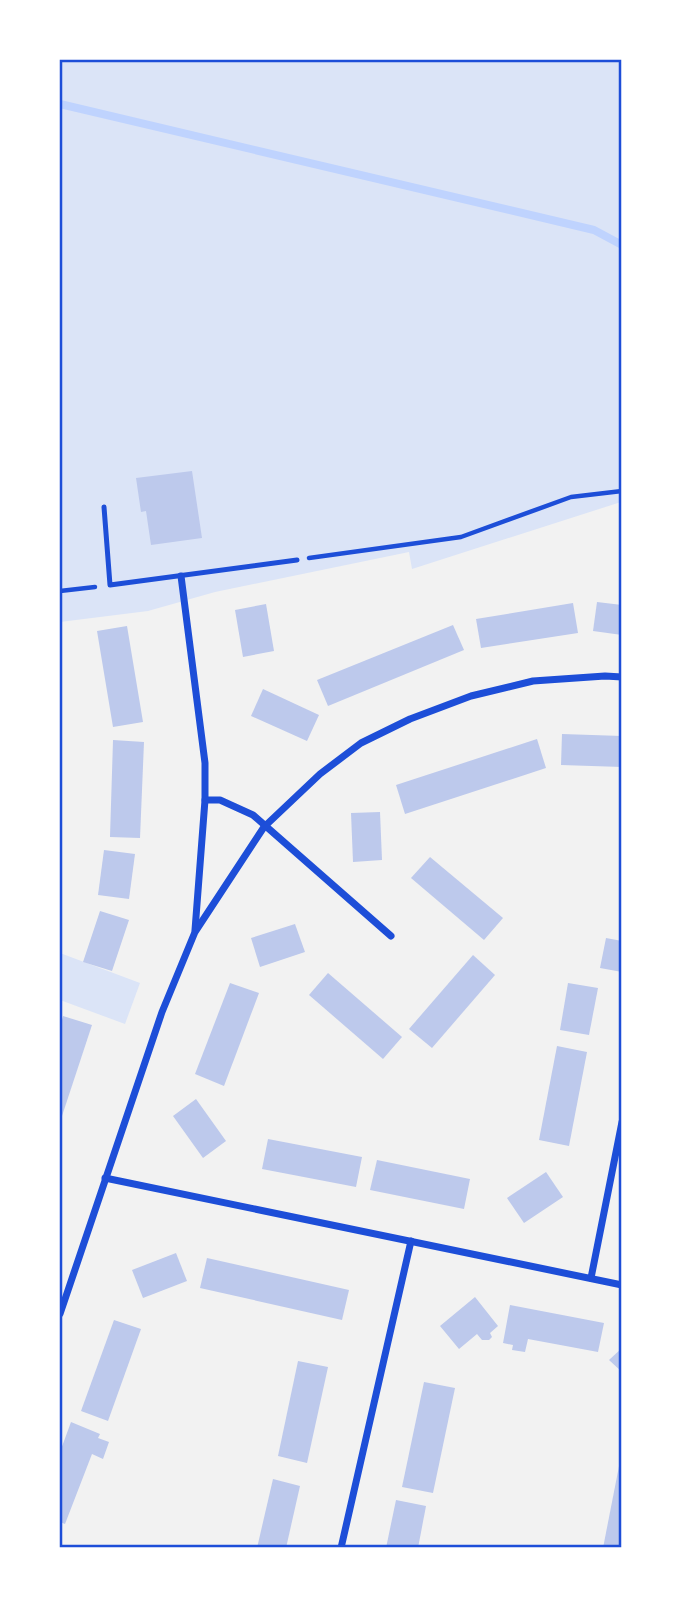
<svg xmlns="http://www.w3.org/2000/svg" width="681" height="1607" font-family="Helvetica,sans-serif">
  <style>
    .green { fill: #dbe4f7 }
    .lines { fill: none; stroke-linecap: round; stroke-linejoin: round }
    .stream { stroke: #bfd3fe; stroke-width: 8 }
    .building { fill: #bdc9ec }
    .path { stroke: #1d4ed8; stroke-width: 4.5 }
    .service { stroke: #1d4ed8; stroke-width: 5 }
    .minor { stroke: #1d4ed8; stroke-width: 7 }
    .neatline { fill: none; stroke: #1d4ed8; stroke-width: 2.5 }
  </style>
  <rect width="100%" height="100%" fill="#f2f2f2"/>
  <g class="green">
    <polygon points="60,60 621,60 621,502 412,569 409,552 215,592 148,611 60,622"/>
    <polygon points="60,953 140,983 125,1024 60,1000"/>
  </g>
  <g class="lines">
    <polyline class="stream" points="60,104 594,230 622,245"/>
  </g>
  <g class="building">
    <polygon points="192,471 202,538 151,545 146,511 141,512 136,478"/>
    <polygon points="597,602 622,605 622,635 593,631"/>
    <polygon points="573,603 578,633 481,648 476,619"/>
    <polygon points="266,604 274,651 243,657 235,610"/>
    <polygon points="453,625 464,650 328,706 317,680"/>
    <polygon points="127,626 143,722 113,727 97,631"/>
    <polygon points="263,689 319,715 307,741 251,716"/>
    <polygon points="562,734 622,736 622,767 561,765"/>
    <polygon points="537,739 546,768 405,814 396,785"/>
    <polygon points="113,740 144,742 140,838 110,837"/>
    <polygon points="380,812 382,860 353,862 351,813"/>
    <polygon points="104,850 135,854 129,899 98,895"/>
    <polygon points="430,857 503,918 484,940 411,878"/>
    <polygon points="100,911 129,920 112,971 83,962"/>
    <polygon points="295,924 305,952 260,967 251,938"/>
    <polygon points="606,938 622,941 622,972 600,968"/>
    <polygon points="473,955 495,975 432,1048 409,1029"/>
    <polygon points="328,973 402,1037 383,1059 309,995"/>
    <polygon points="230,983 259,993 224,1086 195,1074"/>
    <polygon points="568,983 598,988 589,1035 560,1030"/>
    <polygon points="63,1016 92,1025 62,1116 60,1115 60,1027"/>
    <polygon points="557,1046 587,1052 569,1146 539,1140"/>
    <polygon points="196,1099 226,1141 203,1158 173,1116"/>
    <polygon points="268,1139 362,1157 356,1187 262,1169"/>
    <polygon points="377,1160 470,1179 464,1209 370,1190"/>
    <polygon points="546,1172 563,1197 524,1223 507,1198"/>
    <polygon points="176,1253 187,1281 143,1298 132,1270"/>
    <polygon points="207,1258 349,1290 342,1320 200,1288"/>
    <polygon points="475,1297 498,1326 490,1333 492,1337 489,1340 482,1340 477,1334 459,1349 440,1326"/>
    <polygon points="510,1305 604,1323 598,1352 528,1339 525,1352 512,1350 513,1345 503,1343"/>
    <polygon points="114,1320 141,1329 108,1421 81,1411"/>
    <polygon points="622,1348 622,1372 609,1360"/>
    <polygon points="298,1361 328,1367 307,1463 278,1456"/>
    <polygon points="424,1382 455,1388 433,1493 402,1487"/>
    <polygon points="71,1422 100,1434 98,1438 109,1442 103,1459 92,1454 65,1524 60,1522 60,1452"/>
    <polygon points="620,1461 622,1548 603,1548"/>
    <polygon points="273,1479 300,1486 286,1548 257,1548"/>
    <polygon points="396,1500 426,1506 418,1548 386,1548"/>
  </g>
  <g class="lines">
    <g class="path">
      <polyline points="309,558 461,537 571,497 622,491"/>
      <polyline points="60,591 95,587"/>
    </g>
    <polyline class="service" points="104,507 110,585 297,560"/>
    <g class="minor">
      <polyline points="181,576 205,763 205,800 195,930"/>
      <polyline points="205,800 220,800 253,815 391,936"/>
      <polyline points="105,1178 622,1285"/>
      <polyline points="591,1278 622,1122"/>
      <polyline points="60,1314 162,1012 195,932 264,827 320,774 361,743 410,719 471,696 533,681 605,676 622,677"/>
      <polyline points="341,1548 411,1241"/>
    </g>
  </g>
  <rect width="681" height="1607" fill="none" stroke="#ffffff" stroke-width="122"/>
  <rect x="61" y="61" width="559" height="1485" class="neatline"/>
</svg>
